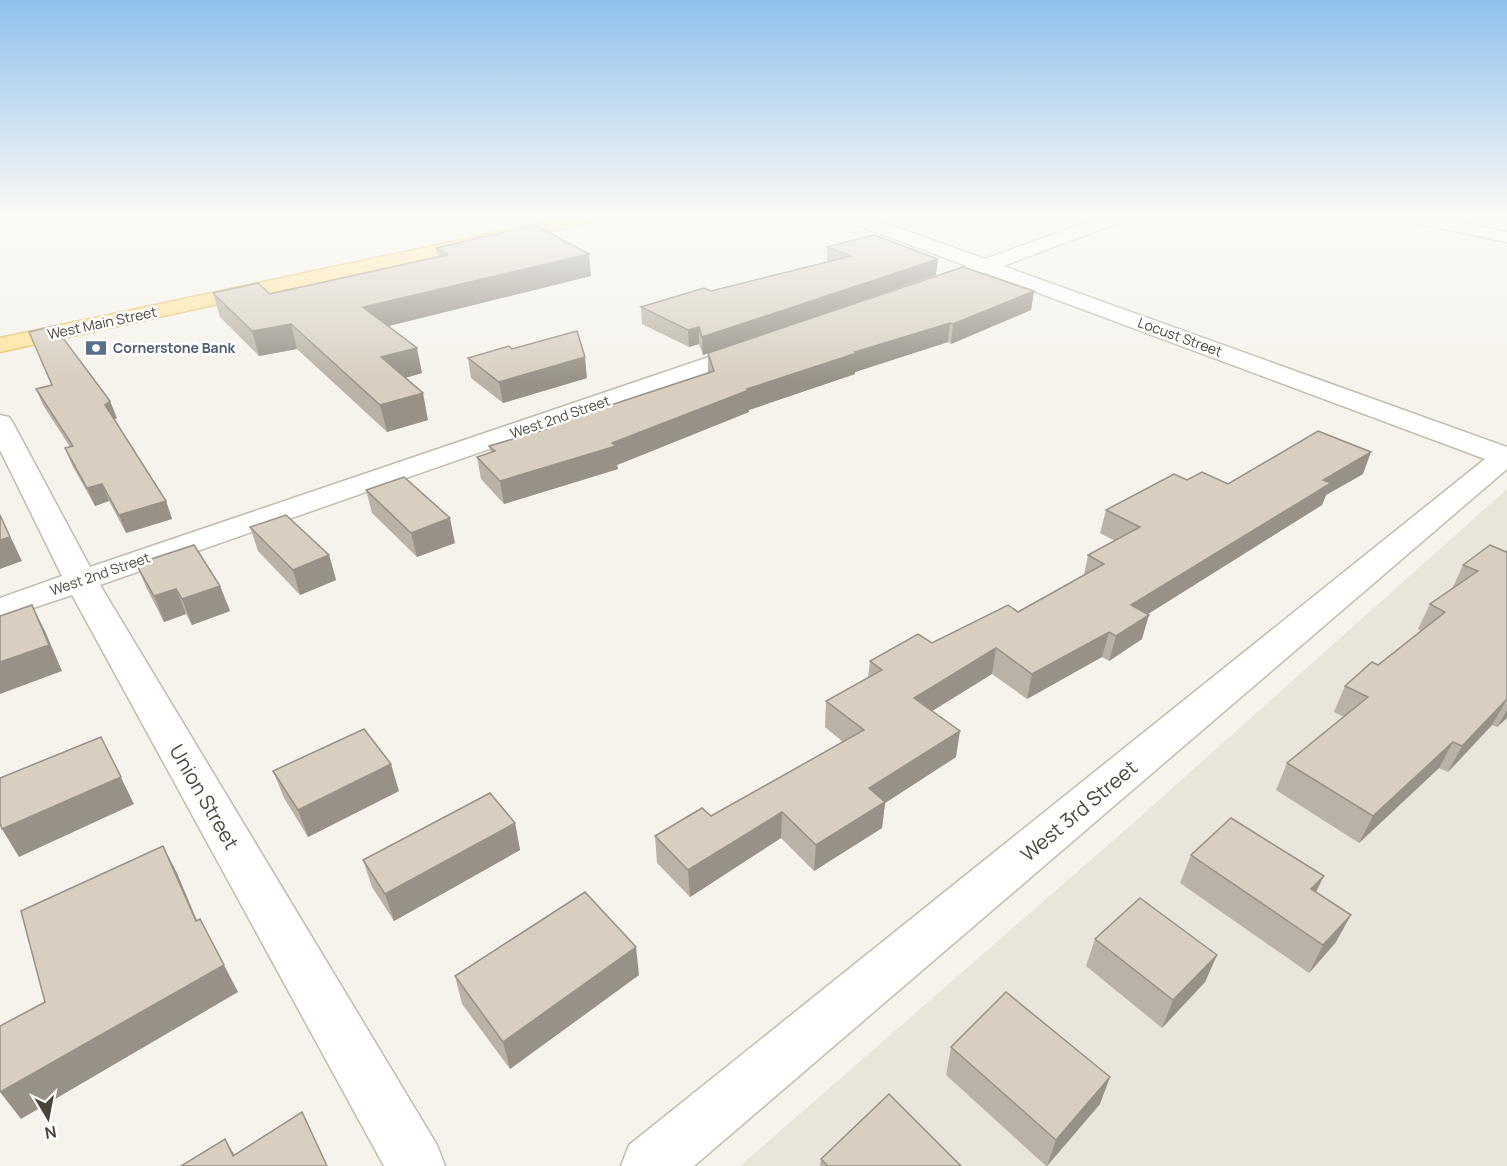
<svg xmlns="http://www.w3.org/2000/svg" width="1507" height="1166" font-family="Manrope,sans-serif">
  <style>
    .residential { fill: #eae5da }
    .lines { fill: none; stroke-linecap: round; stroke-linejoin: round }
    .minor-casing { stroke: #c2bbae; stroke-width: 3 }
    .primary-casing { stroke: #e6c16a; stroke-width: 3 }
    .minor { fill: #fff; fill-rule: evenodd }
    .primary { fill: #ffe39c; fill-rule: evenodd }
    .wall { fill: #bab2a6 }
    .shaded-wall { fill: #979187 }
    .building { fill: #d8cfc1; stroke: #979187; stroke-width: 1.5 }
    .labels { text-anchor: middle; stroke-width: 5; stroke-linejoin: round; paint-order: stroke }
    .far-street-label { font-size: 14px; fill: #4b4439; stroke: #fff }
    .far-service-label { font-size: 14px; font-weight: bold; fill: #4e5e75; stroke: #fff; text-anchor: start }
    .near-street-label { font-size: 20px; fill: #4b4439; stroke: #fff }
  </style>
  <rect width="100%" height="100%" fill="#f6f3ec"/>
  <polygon class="residential" points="1507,489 1507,1166 740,1166 1131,825"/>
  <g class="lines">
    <defs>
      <g id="minor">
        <polygon points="843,217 868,217 985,259 1101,217 1126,217 1123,221 1003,266 1507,447 1507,469 694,1166 621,1166 629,1145 1485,459 985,273 941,289 927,289 924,285 927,281 967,266 846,221"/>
        <polygon points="1401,217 1435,217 1507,232 1507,242 1410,222 1404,221"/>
        <polygon points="750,343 758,345 761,350 758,355 100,585 437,1145 445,1166 384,1166 72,595 0,619 0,598 62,576 0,450 0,415 9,417 13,423 90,567"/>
      </g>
      <polygon id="primary" points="568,217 601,217 598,221 592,222 0,352 0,338"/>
    </defs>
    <use href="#minor" class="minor-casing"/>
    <use href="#primary" class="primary-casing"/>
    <use href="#minor" class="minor"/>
    <use href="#primary" class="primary"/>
  </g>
  <g class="wall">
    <polygon points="827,247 936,275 759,336 1034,291 1031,310 951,344 948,342 855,372 855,374 749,410 749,412 617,465 618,469 504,504 481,479 477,457 491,453 489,446 544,430 544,427 708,373 708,353 703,355 699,344 689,347 642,324 641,307 711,291 827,262"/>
    <polygon points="436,248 589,254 591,276 389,326 422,373 405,378 428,420 387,432 297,349 259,356 220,317 213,293 270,294 438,257"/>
    <polygon points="512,349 587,378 503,403 471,378 468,358"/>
    <polygon points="36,389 117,418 114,419 166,501 172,519 126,533 109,501 95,506 72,465 65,448 70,447 43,405"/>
    <polygon points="1363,474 1326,495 1322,505 1148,614 1142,639 1109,661 1102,657 1027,699 992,674 932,711 956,757 885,803 882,828 814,871 781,838 690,897 657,863 655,836 711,816 843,742 825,727 826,701 868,677 870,661 932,643 1018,612 1084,575 1088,555 1115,541 1100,533 1106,510 1187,480 1228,484"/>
    <polygon points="366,490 455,543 417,557 372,513"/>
    <polygon points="250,527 329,555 336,580 300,595 258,551"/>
    <polygon points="1507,551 1507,718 1497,727 1492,725 1448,772 1439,768 1359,843 1276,790 1287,763 1344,717 1334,712 1345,686 1378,665 1421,631 1418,629 1430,604 1452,589 1463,565 1506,552"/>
    <polygon points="136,564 220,586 230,611 192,625 186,614 164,622 147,589"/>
    <polygon points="273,771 399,791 308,837 284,798"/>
    <polygon points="515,823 520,850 394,921 372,887 363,860"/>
    <polygon points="1191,855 1316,892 1336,942 1309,973 1180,883"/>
    <polygon points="1095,939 1217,955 1205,982 1162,1028 1086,966"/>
    <polygon points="639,975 510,1069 462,1004 455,976"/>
    <polygon points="951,1047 1100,1104 1047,1166 1046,1166 946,1075"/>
    <polygon points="821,1159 961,1166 820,1166"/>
  </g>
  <g class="shaded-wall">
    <polygon points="589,254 591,276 368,331 363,307"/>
    <polygon points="938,259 936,275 703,355 702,337"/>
    <polygon points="1034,291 1031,310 951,344 953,324"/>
    <polygon points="950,323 948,342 855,372 855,374 749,410 749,412 617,465 618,469 504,504 500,481 612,443 747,389 855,352"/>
    <polygon points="291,324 297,349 259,356 252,331"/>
    <polygon points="699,327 699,344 689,347 688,330"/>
    <polygon points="417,348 422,373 387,383 381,357"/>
    <polygon points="585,357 587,378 503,403 499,382"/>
    <polygon points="423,393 428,420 387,432 380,405"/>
    <polygon points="110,401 117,418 112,421 105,405"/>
    <polygon points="1371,452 1363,474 1326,495 1322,505 1124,629 1131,605 1323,480"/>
    <polygon points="102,484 109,501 95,506 87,488"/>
    <polygon points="166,501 172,519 126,533 119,515"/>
    <polygon points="0,515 22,561 0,569"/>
    <polygon points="450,518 455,543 417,557 411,533"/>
    <polygon points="329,555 336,580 300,595 293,570"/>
    <polygon points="220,586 230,611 192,625 182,599"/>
    <polygon points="176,589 186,614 164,622 154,596"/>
    <polygon points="32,605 45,631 62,671 0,694 0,662"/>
    <polygon points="1149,615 1142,639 1109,661 1116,636"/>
    <polygon points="1109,632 1102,657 1027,699 1032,674"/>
    <polygon points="996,648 992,674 911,724 914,698"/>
    <polygon points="1507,699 1492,725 1448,772 1462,746"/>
    <polygon points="1507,710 1507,718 1497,727"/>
    <polygon points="960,731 956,757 885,803 882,828 814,871 816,845 869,788"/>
    <polygon points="101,737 134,804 19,857 2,829"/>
    <polygon points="1453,742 1439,768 1359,843 1373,816"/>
    <polygon points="391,764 399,791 308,837 298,810"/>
    <polygon points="782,812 781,838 690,897 688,870"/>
    <polygon points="515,823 520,850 394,921 385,894"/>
    <polygon points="163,846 177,873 209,949 196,921"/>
    <polygon points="1324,876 1310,904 1311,889"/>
    <polygon points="1351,915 1336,942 1309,973 1323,945"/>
    <polygon points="636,947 639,975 510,1069 503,1042"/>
    <polygon points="1217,955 1205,982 1162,1028 1173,1000"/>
    <polygon points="224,965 238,992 21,1119 0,1092"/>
    <polygon points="1110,1077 1100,1104 1047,1166 1056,1140"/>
    <polygon points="225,1139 241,1166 233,1156"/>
  </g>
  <g class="building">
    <polygon points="535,225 589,254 363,307 417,348 381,357 423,393 380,405 291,324 252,331 213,293 258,283 270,294 447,255 436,248"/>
    <polygon points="874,235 938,259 702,337 699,327 688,330 641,307 704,288 711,291 851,256 827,247"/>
    <polygon points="963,267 1034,291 953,324 950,323 855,352 857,353 747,389 749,390 612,443 616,446 500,481 477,457 495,451 489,446 547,429 544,427 714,371 708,353"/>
    <polygon points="54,326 110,401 105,405 166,501 119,515 102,484 87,488 65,448 73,446 36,389 52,385 29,332"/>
    <polygon points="577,331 585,357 499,382 468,358 509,346 512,349"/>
    <polygon points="1318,431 1371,452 1323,480 1331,483 1131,605 1149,615 1116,636 1109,632 1032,674 996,648 914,698 960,731 869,788 885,802 816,845 782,812 688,870 655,836 702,808 711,816 864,730 826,701 882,670 870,661 918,634 932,643 1008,605 1018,612 1104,564 1088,555 1140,527 1106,510 1174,474 1187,480 1202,472 1228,484"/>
    <polygon points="404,477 450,518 411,533 366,490"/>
    <polygon points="0,515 10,537 0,540"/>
    <polygon points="286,515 329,555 293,570 250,527"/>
    <polygon points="194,545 220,586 182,599 176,589 154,596 136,564"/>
    <polygon points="1490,545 1506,552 1507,551 1507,699 1462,746 1453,742 1373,816 1287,763 1368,697 1345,686 1372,662 1378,665 1445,612 1430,604 1478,571 1463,565"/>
    <polygon points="32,605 49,645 0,662 0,616"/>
    <polygon points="364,729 391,764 298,810 273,771"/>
    <polygon points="101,737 121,777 2,829 0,823 0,778"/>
    <polygon points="490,793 515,823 385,894 363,860"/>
    <polygon points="1231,818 1324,876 1311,889 1351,915 1323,945 1191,855"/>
    <polygon points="163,846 196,921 200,919 224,965 0,1092 0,1026 45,1002 21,911"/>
    <polygon points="585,892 636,947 503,1042 455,976"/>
    <polygon points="1140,898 1217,955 1173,1000 1095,939"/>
    <polygon points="1006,992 1110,1077 1056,1140 951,1047"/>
    <polygon points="889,1094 961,1166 828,1166 821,1159"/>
    <polygon points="302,1112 327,1166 181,1166 225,1139 233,1156"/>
  </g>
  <linearGradient id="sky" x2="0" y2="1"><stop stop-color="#8fc1ec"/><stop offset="0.57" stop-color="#fbfaf6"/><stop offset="1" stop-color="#fbfaf6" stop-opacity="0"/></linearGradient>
  <rect width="1507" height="380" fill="url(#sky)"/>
  <defs>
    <symbol id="bank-bare" viewBox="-9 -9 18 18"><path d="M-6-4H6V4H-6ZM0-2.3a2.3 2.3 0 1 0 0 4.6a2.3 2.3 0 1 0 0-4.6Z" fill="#5c6f8a" stroke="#fff" stroke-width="2.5" paint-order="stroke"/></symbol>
  </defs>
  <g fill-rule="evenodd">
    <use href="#bank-bare" x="81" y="333" width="30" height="30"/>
  </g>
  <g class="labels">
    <g class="far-street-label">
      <text transform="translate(102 323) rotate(-12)" y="5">West Main Street</text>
      <text transform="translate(1180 337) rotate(20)" y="5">Locust Street</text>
      <text transform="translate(560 417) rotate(-19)" y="5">West 2nd Street</text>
      <text transform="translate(100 574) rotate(-19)" y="5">West 2nd Street</text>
    </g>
    <g class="far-service-label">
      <text x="113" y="353">Cornerstone Bank</text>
    </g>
    <g class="near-street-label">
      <text transform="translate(204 797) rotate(60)" y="7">Union Street</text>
      <text transform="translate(1079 811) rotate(-40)" y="7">West 3rd Street</text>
    </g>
  </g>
  <g transform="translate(48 1118) rotate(170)" stroke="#ffffff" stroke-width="4.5" paint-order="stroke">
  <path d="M0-4.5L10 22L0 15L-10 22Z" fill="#4b4439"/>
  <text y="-9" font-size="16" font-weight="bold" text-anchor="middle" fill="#4b4439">N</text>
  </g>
</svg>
